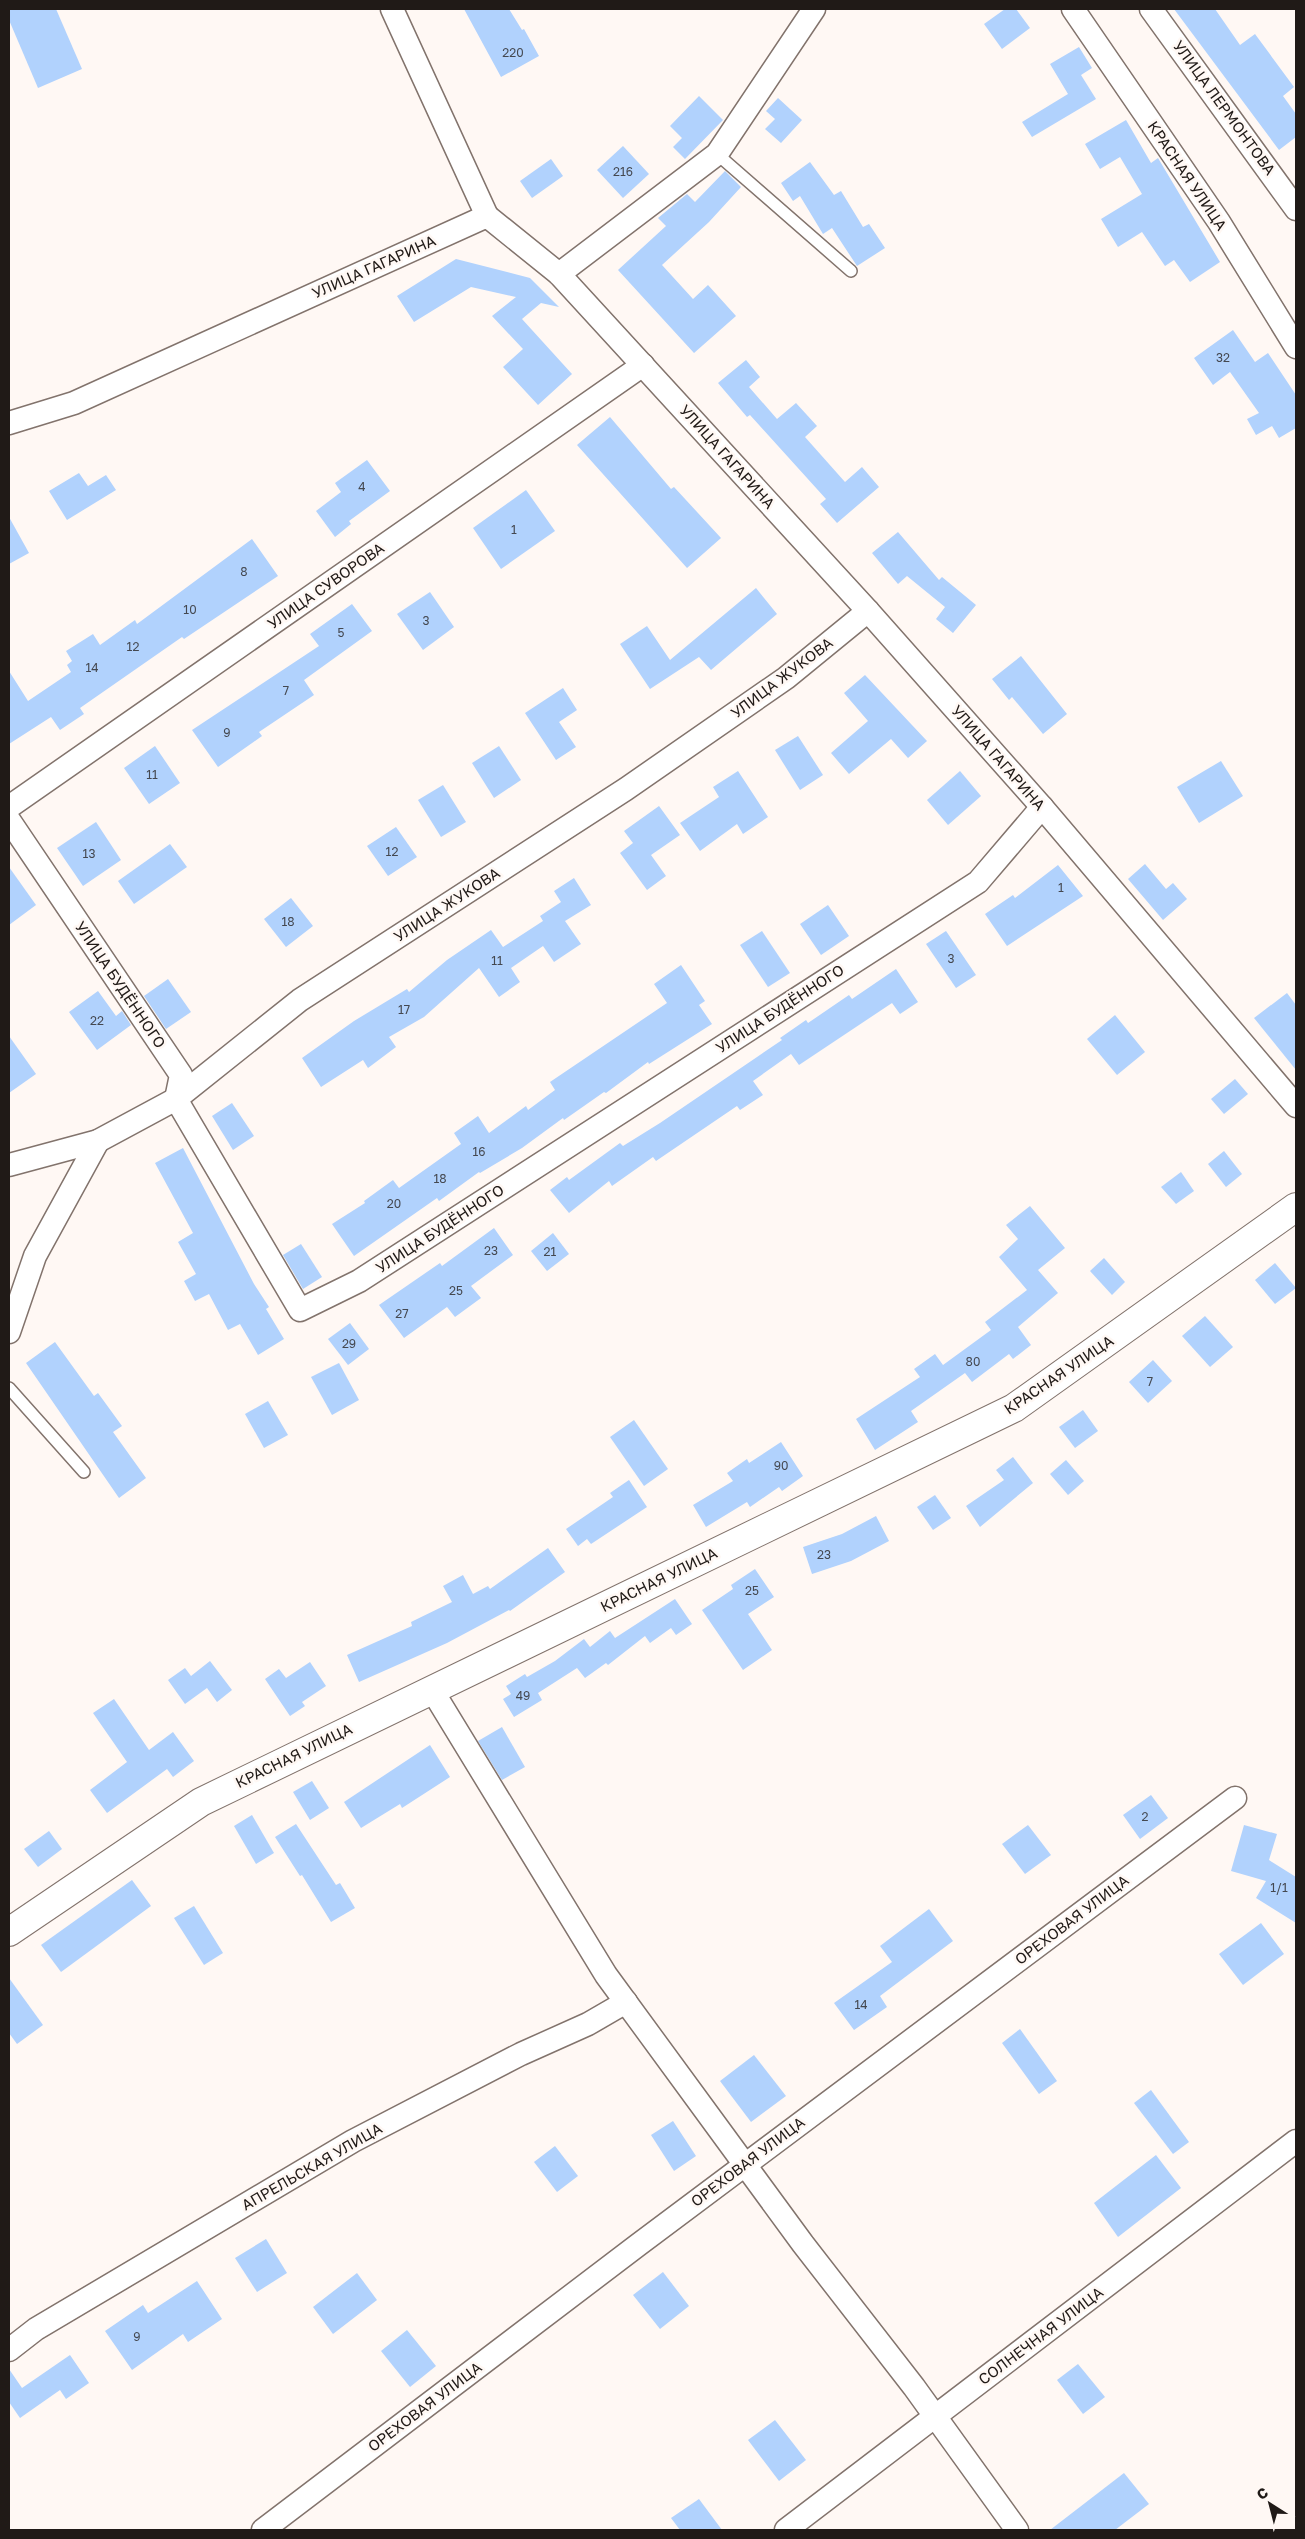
<svg xmlns="http://www.w3.org/2000/svg" width="1305" height="2539" font-family="'Golos Text',sans-serif">
  <style>
    .building { fill: #b1d2fd }
    .lines { fill: none; stroke-linecap: round; stroke-linejoin: round }
    .service-casing { stroke: #82736c; stroke-width: 14 }
    .minor-casing { stroke: #82736c; stroke-width: 25 }
    .secondary-casing { stroke: #82736c; stroke-width: 30 }
    .service { stroke: #fff; stroke-width: 11 }
    .minor { stroke: #fff; stroke-width: 22 }
    .secondary { stroke: #fff; stroke-width: 28 }
    .labels { text-anchor: middle; stroke-width: 5; stroke-linejoin: round; paint-order: stroke }
    .number-label { font-size: 12px; fill: #444850 }
    .street-label { font-size: 15px; fill: #201a17; stroke: #fff8f4 }
  </style>
  <rect width="100%" height="100%" fill="#fff8f4"/>
  <g class="building">
    <polygon points="9,9 56,9 82,69 38,88 9,20"/>
    <polygon points="464,9 509,9 522,30 524,29 539,56 501,77"/>
    <polygon points="1005,9 1016,9 1030,28 1002,49 984,24"/>
    <polygon points="1174,9 1215,9 1240,45 1255,34 1294,87 1283,96 1296,114 1296,137 1279,150"/>
    <polygon points="1079,47 1092,68 1081,75 1096,99 1032,137 1022,122 1068,94 1050,64"/>
    <polygon points="699,96 723,120 685,159 673,147 682,138 670,126"/>
    <polygon points="778,98 802,120 781,143 765,129 775,119 766,111"/>
    <polygon points="1126,120 1151,163 1158,158 1220,262 1190,282 1174,260 1165,266 1142,232 1118,247 1101,219 1142,194 1120,157 1100,169 1085,144"/>
    <polygon points="623,146 649,174 623,198 597,170"/>
    <polygon points="551,159 563,176 532,198 520,181"/>
    <polygon points="810,162 834,195 841,191 863,227 869,224 885,248 857,266 832,228 823,234 800,196 793,201 781,183"/>
    <polygon points="725,171 741,187 709,222 662,265 693,299 708,285 736,316 694,353 618,270 666,226 658,218 687,194 695,202"/>
    <polygon points="456,259 530,278 559,307 541,303 522,319 572,374 538,405 503,367 523,349 492,316 516,297 471,287 414,322 397,296"/>
    <polygon points="1233,330 1255,362 1268,353 1296,395 1296,428 1279,438 1272,426 1256,435 1247,419 1259,413 1230,372 1213,385 1194,358"/>
    <polygon points="746,360 760,377 749,387 777,419 796,403 817,426 805,437 845,482 862,467 879,487 837,523 820,504 826,499 750,415 747,417 718,383"/>
    <polygon points="610,417 671,489 674,487 721,538 687,568 577,445"/>
    <polygon points="367,460 390,491 349,521 351,524 335,537 316,511 341,492 335,483"/>
    <polygon points="79,473 88,486 106,475 116,490 67,520 49,491"/>
    <polygon points="526,490 555,531 501,569 473,528"/>
    <polygon points="9,517 29,553 9,564"/>
    <polygon points="898,532 939,580 942,577 976,605 953,633 936,619 945,607 907,576 898,584 872,553"/>
    <polygon points="252,539 278,576 184,639 182,637 80,708 84,714 60,730 51,717 9,744 9,671 28,701 71,672 67,665 72,661 66,651 93,634 100,645 135,620 137,624"/>
    <polygon points="756,588 777,614 711,670 699,657 650,689 620,644 647,626 670,660"/>
    <polygon points="430,592 454,627 423,650 397,614"/>
    <polygon points="352,604 372,631 304,680 314,695 259,732 262,736 218,767 192,730 319,646 310,634"/>
    <polygon points="1021,656 1067,714 1043,734 1012,697 1009,700 992,679"/>
    <polygon points="865,675 927,741 908,758 891,739 849,774 831,753 868,721 844,693"/>
    <polygon points="563,688 577,710 559,722 576,747 556,760 525,713"/>
    <polygon points="798,736 823,775 800,790 775,750"/>
    <polygon points="155,746 180,783 149,804 124,768"/>
    <polygon points="499,746 521,780 494,798 472,763"/>
    <polygon points="1221,761 1243,796 1199,823 1177,787"/>
    <polygon points="738,771 768,817 743,834 737,824 700,851 680,823 719,797 713,787"/>
    <polygon points="960,771 981,796 948,825 927,800"/>
    <polygon points="443,785 466,822 441,837 418,800"/>
    <polygon points="659,806 680,835 651,855 666,876 647,890 620,853 633,843 624,831"/>
    <polygon points="96,822 121,860 83,886 57,848"/>
    <polygon points="396,827 417,857 388,876 367,846"/>
    <polygon points="170,844 187,867 134,904 118,881"/>
    <polygon points="1145,864 1166,889 1173,883 1187,899 1163,920 1128,879"/>
    <polygon points="1058,865 1083,896 1007,946 985,914 1013,895 1015,898"/>
    <polygon points="9,867 36,905 9,925"/>
    <polygon points="574,878 591,905 565,921 581,944 554,962 543,946 511,968 520,982 499,997 479,968 424,1017 389,1037 396,1047 368,1068 363,1060 321,1087 302,1058 354,1021 407,989 409,992 447,960 491,930 503,947 543,921 540,916 561,902 554,891"/>
    <polygon points="291,898 313,926 286,947 264,919"/>
    <polygon points="828,905 849,936 821,955 800,924"/>
    <polygon points="762,931 790,973 768,987 740,945"/>
    <polygon points="946,931 976,975 956,988 926,944"/>
    <polygon points="681,965 705,1001 699,1005 712,1024 649,1064 648,1062 606,1093 604,1092 564,1120 563,1118 522,1148 480,1173 479,1172 439,1201 437,1198 354,1256 332,1224 365,1203 364,1201 393,1180 399,1188 461,1144 454,1133 478,1116 489,1133 526,1106 528,1110 555,1090 550,1082 667,1003 654,984"/>
    <polygon points="896,969 918,1002 900,1014 892,1003 799,1065 791,1054 753,1081 763,1095 740,1110 737,1106 656,1161 653,1157 612,1186 609,1181 569,1213 550,1190 567,1177 569,1180 620,1143 623,1146 660,1123 782,1040 780,1038 806,1020 808,1023 849,995 852,999"/>
    <polygon points="168,979 191,1012 166,1029 144,996"/>
    <polygon points="98,991 116,1016 122,1011 131,1025 97,1050 69,1012"/>
    <polygon points="1287,993 1296,1005 1296,1070 1254,1018"/>
    <polygon points="1115,1015 1145,1052 1117,1075 1087,1039"/>
    <polygon points="9,1036 36,1074 9,1093"/>
    <polygon points="1235,1079 1248,1094 1224,1114 1211,1099"/>
    <polygon points="232,1103 254,1136 233,1150 212,1116"/>
    <polygon points="183,1148 254,1284 269,1307 266,1309 284,1339 258,1355 240,1324 228,1330 209,1294 195,1301 184,1281 196,1274 178,1242 193,1233 155,1163"/>
    <polygon points="1224,1151 1242,1174 1226,1187 1208,1164"/>
    <polygon points="1181,1172 1194,1191 1176,1204 1161,1187"/>
    <polygon points="1030,1206 1065,1248 1038,1270 1058,1293 1018,1327 1031,1345 1013,1359 1009,1354 972,1382 965,1373 911,1411 918,1422 875,1450 856,1419 920,1377 914,1369 935,1354 943,1365 991,1330 985,1322 1027,1290 999,1257 1018,1239 1006,1225"/>
    <polygon points="494,1228 513,1255 471,1286 481,1298 455,1317 447,1307 404,1338 379,1305 440,1263 442,1266"/>
    <polygon points="553,1233 569,1254 547,1271 531,1251"/>
    <polygon points="301,1244 322,1277 303,1289 283,1255"/>
    <polygon points="1104,1258 1125,1282 1112,1295 1090,1271"/>
    <polygon points="1275,1263 1296,1288 1275,1304 1255,1280"/>
    <polygon points="1205,1316 1233,1347 1210,1367 1182,1336"/>
    <polygon points="350,1323 369,1349 348,1365 328,1339"/>
    <polygon points="55,1342 94,1396 98,1393 122,1426 113,1432 146,1478 119,1498 26,1363"/>
    <polygon points="1153,1360 1172,1381 1148,1403 1129,1382"/>
    <polygon points="339,1363 359,1400 332,1415 311,1377"/>
    <polygon points="268,1401 288,1435 264,1448 245,1414"/>
    <polygon points="1083,1410 1098,1431 1075,1448 1059,1427"/>
    <polygon points="634,1420 668,1469 644,1486 610,1437"/>
    <polygon points="781,1442 803,1476 782,1491 779,1487 750,1507 747,1502 706,1527 693,1505 733,1481 727,1473 747,1459 749,1463"/>
    <polygon points="1013,1457 1033,1483 980,1527 966,1506 1004,1480 996,1470"/>
    <polygon points="1066,1460 1084,1481 1068,1495 1050,1474"/>
    <polygon points="629,1480 647,1507 591,1544 587,1539 578,1546 566,1529 613,1497 610,1493"/>
    <polygon points="935,1495 951,1518 933,1530 917,1507"/>
    <polygon points="876,1516 889,1541 851,1561 812,1574 803,1547 842,1534"/>
    <polygon points="548,1548 565,1572 510,1611 509,1610 447,1643 359,1682 347,1655 412,1626 411,1622 452,1602 443,1586 463,1575 473,1594 488,1586 490,1589"/>
    <polygon points="755,1569 774,1597 748,1614 772,1650 743,1670 702,1610 733,1589 731,1585"/>
    <polygon points="675,1599 692,1624 676,1635 671,1628 650,1643 645,1636 608,1665 606,1663 585,1678 577,1668 538,1693 542,1700 514,1717 503,1699 511,1694 506,1686 525,1674 527,1677 555,1661 584,1639 590,1647 610,1631 615,1638"/>
    <polygon points="210,1661 232,1690 217,1702 207,1688 185,1704 168,1680 185,1668 191,1676"/>
    <polygon points="310,1662 326,1686 302,1702 305,1706 290,1716 265,1679 279,1669 286,1678"/>
    <polygon points="114,1699 149,1750 173,1732 194,1761 173,1777 167,1769 107,1813 90,1790 127,1762 93,1713"/>
    <polygon points="502,1727 525,1767 502,1780 478,1741"/>
    <polygon points="430,1745 450,1777 402,1808 400,1804 361,1828 344,1802"/>
    <polygon points="312,1781 329,1808 310,1820 293,1792"/>
    <polygon points="1151,1795 1168,1818 1140,1839 1123,1815"/>
    <polygon points="252,1815 274,1853 256,1864 234,1826"/>
    <polygon points="296,1824 336,1885 340,1883 355,1908 331,1922 302,1875 300,1876 275,1837"/>
    <polygon points="1028,1825 1051,1855 1025,1874 1002,1844"/>
    <polygon points="1244,1825 1277,1834 1269,1860 1296,1877 1296,1923 1256,1898 1266,1881 1231,1871"/>
    <polygon points="49,1831 62,1849 38,1867 24,1849"/>
    <polygon points="132,1880 151,1906 61,1972 41,1945"/>
    <polygon points="194,1906 223,1953 204,1965 174,1918"/>
    <polygon points="929,1909 953,1941 880,1996 887,2007 854,2030 834,2003 892,1962 880,1946"/>
    <polygon points="1261,1923 1284,1954 1243,1985 1219,1954"/>
    <polygon points="9,1978 43,2025 17,2044 9,2033"/>
    <polygon points="1020,2029 1057,2081 1039,2094 1002,2043"/>
    <polygon points="754,2055 786,2096 751,2122 720,2081"/>
    <polygon points="1151,2090 1189,2142 1173,2154 1134,2103"/>
    <polygon points="673,2121 696,2156 674,2171 651,2135"/>
    <polygon points="555,2146 578,2176 557,2192 534,2162"/>
    <polygon points="1156,2155 1181,2188 1118,2237 1094,2203"/>
    <polygon points="266,2239 287,2273 257,2292 235,2258"/>
    <polygon points="663,2272 689,2306 660,2329 633,2295"/>
    <polygon points="357,2273 377,2300 333,2334 313,2307"/>
    <polygon points="197,2281 222,2319 188,2342 183,2334 132,2370 105,2331 143,2305 148,2313"/>
    <polygon points="407,2330 436,2366 410,2387 381,2351"/>
    <polygon points="70,2355 89,2383 66,2399 60,2390 20,2418 9,2402 9,2369 22,2388"/>
    <polygon points="1078,2364 1105,2397 1083,2414 1057,2380"/>
    <polygon points="775,2420 806,2460 779,2481 748,2440"/>
    <polygon points="1124,2473 1149,2504 1115,2530 1050,2530"/>
    <polygon points="699,2499 722,2530 680,2530 671,2518"/>
  </g>
  <g class="lines">
    <defs>
      <g id="service">
        <polyline points="717,154 851,271"/>
        <polyline points="9,1388 84,1472"/>
      </g>
      <g id="minor">
        <polyline points="392,9 487,216"/>
        <polyline points="1073,9 1219,222 1296,347"/>
        <polyline points="1151,9 1296,209"/>
        <polyline points="559,274 717,154 814,9"/>
        <polyline points="9,423 74,403 487,216 559,274 868,611 1042,807 1296,1106"/>
        <polyline points="9,807 643,365"/>
        <polyline points="9,820 181,1075 176,1099 300,1310 359,1281 978,882 1042,807"/>
        <polyline points="9,1165 98,1141 176,1099 300,1000 626,789 786,678 868,611"/>
        <polyline points="9,1332 35,1256 98,1141"/>
        <polyline points="432,1690 606,1975 803,2244 914,2387 1017,2530"/>
        <polyline points="9,2350 36,2329 353,2141 521,2054 588,2024 626,2002"/>
        <polyline points="263,2530 638,2245 1235,1798"/>
        <polyline points="786,2530 1296,2141"/>
      </g>
      <polyline id="secondary" points="9,1932 201,1802 1014,1408 1296,1207"/>
    </defs>
    <use href="#service" class="service-casing"/>
    <use href="#minor" class="minor-casing"/>
    <use href="#secondary" class="secondary-casing"/>
    <use href="#service" class="service"/>
    <use href="#minor" class="minor"/>
    <use href="#secondary" class="secondary"/>
  </g>
  <g class="labels">
    <g class="number-label">
      <text x="513" y="57">220</text>
      <text x="623" y="176">216</text>
      <text x="1223" y="362">32</text>
      <text x="362" y="491">4</text>
      <text x="514" y="534">1</text>
      <text x="244" y="576">8</text>
      <text x="190" y="614">10</text>
      <text x="426" y="625">3</text>
      <text x="341" y="637">5</text>
      <text x="133" y="651">12</text>
      <text x="92" y="672">14</text>
      <text x="286" y="695">7</text>
      <text x="227" y="737">9</text>
      <text x="152" y="779">11</text>
      <text x="392" y="856">12</text>
      <text x="89" y="858">13</text>
      <text x="1061" y="892">1</text>
      <text x="288" y="926">18</text>
      <text x="951" y="963">3</text>
      <text x="497" y="965">11</text>
      <text x="404" y="1014">17</text>
      <text x="97" y="1025">22</text>
      <text x="479" y="1156">16</text>
      <text x="440" y="1183">18</text>
      <text x="394" y="1208">20</text>
      <text x="491" y="1255">23</text>
      <text x="550" y="1256">21</text>
      <text x="456" y="1295">25</text>
      <text x="402" y="1318">27</text>
      <text x="349" y="1348">29</text>
      <text x="973" y="1366">80</text>
      <text x="1150" y="1386">7</text>
      <text x="781" y="1470">90</text>
      <text x="824" y="1559">23</text>
      <text x="752" y="1595">25</text>
      <text x="523" y="1700">49</text>
      <text x="1145" y="1821">2</text>
      <text x="1279" y="1892">1/1</text>
      <text x="861" y="2009">14</text>
      <text x="137" y="2341">9</text>
    </g>
    <g class="street-label">
      <text transform="translate(1224 108) rotate(54)" y="5">УЛИЦА ЛЕРМОНТОВА</text>
      <text transform="translate(1187 176) rotate(56)" y="5">КРАСНАЯ УЛИЦА</text>
      <text transform="translate(374 267) rotate(-24)" y="5">УЛИЦА ГАГАРИНА</text>
      <text transform="translate(727 457) rotate(48)" y="5">УЛИЦА ГАГАРИНА</text>
      <text transform="translate(326 586) rotate(-35)" y="5">УЛИЦА СУВОРОВА</text>
      <text transform="translate(782 678) rotate(-37)" y="5">УЛИЦА ЖУКОВА</text>
      <text transform="translate(998 758) rotate(49)" y="5">УЛИЦА ГАГАРИНА</text>
      <text transform="translate(447 905) rotate(-33)" y="5">УЛИЦА ЖУКОВА</text>
      <text transform="translate(120 985) rotate(56)" y="5">УЛИЦА БУДЁННОГО</text>
      <text transform="translate(780 1009) rotate(-33)" y="5">УЛИЦА БУДЁННОГО</text>
      <text transform="translate(440 1229) rotate(-33)" y="5">УЛИЦА БУДЁННОГО</text>
      <text transform="translate(1059 1375) rotate(-34)" y="5">КРАСНАЯ УЛИЦА</text>
      <text transform="translate(659 1580) rotate(-26)" y="5">КРАСНАЯ УЛИЦА</text>
      <text transform="translate(294 1756) rotate(-26)" y="5">КРАСНАЯ УЛИЦА</text>
      <text transform="translate(1072 1920) rotate(-37)" y="5">ОРЕХОВАЯ УЛИЦА</text>
      <text transform="translate(748 2162) rotate(-37)" y="5">ОРЕХОВАЯ УЛИЦА</text>
      <text transform="translate(312 2167) rotate(-30)" y="5">АПРЕЛЬСКАЯ УЛИЦА</text>
      <text transform="translate(1041 2336) rotate(-37)" y="5">СОЛНЕЧНАЯ УЛИЦА</text>
      <text transform="translate(425 2407) rotate(-37)" y="5">ОРЕХОВАЯ УЛИЦА</text>
    </g>
  </g>
  <rect width="1305" height="2539" fill="none" stroke="#201a17" stroke-width="20"/>
  <g transform="translate(1270 2504) rotate(324)" stroke="#fff8f4" stroke-width="4" paint-order="stroke">
  <path d="M0-4L9 19L0 12L-9 19Z" fill="#201a17"/>
  <text y="-8" font-size="14" font-weight="bold" text-anchor="middle" fill="#201a17">С</text>
  </g>
</svg>
